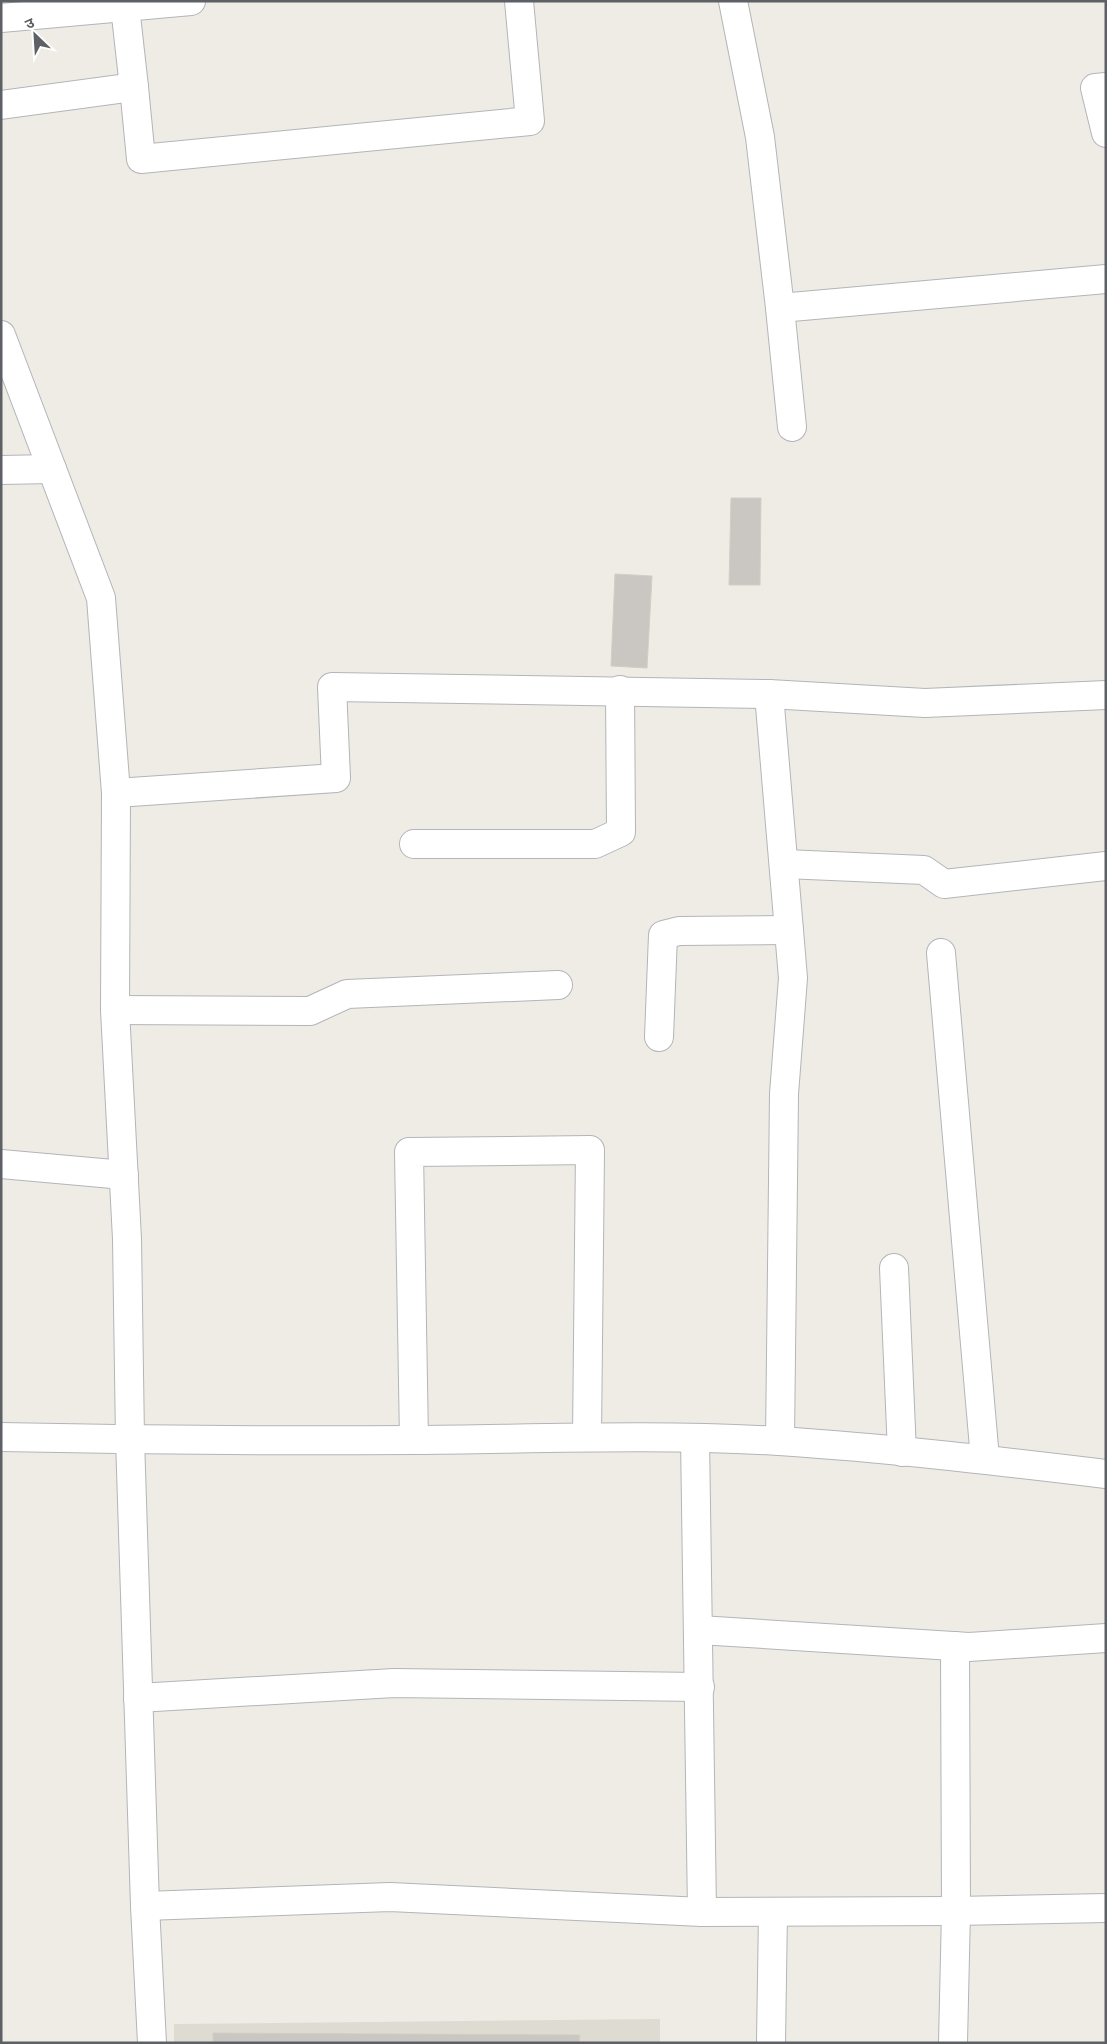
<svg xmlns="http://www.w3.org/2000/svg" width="1107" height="2044" font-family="Mulish,'Noto Sans Devanagari',sans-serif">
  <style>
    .education { fill: #dedbd3 }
    .building { fill: #cac7c2; stroke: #d2cec4 }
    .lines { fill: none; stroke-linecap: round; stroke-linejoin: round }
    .minor-casing { stroke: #b2b5b9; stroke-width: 30 }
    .minor { stroke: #fff; stroke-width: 28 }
  </style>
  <rect width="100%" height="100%" fill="#eeece5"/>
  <polygon class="education" points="660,2019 660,2043 174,2043 174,2024"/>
  <g class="building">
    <polygon points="731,498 761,498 760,585 729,585"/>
    <polygon points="615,574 652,576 647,668 611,666"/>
    <polygon points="213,2033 580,2035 579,2043 213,2043"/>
  </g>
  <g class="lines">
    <defs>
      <g id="minor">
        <polyline points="733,1 760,137 780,308 1106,279"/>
        <polyline points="125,7 134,87"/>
        <polyline points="1,18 191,1"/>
        <polyline points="1106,87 1095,88 1106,133"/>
        <polyline points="1,105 134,87 141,159 530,121 519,1"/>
        <polyline points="780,308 792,427"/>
        <polyline points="1,335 101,598 116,793 115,1010 127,1239 130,1439 145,1906 152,2043"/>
        <polyline points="1,470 52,469"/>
        <polyline points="769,694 793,978 784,1094 780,1441"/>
        <polyline points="116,793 336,778 332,687 769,694 925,703 1106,695"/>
        <polyline points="414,844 595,844 621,832 620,690"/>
        <polyline points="785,864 924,870 944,884 1106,866"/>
        <polyline points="941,953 985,1459"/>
        <polyline points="115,1010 310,1011 347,994 558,985"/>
        <polyline points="659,1037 663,935 679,931 789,930"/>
        <polyline points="1,1164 124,1175"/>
        <polyline points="894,1268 902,1452"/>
        <path d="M1 1437C138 1440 275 1441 413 1440 535 1439 657 1434 779 1441 888 1448 997 1461 1106 1474"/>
        <polyline points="695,1438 702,1912"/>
        <polyline points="414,1440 409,1152 590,1150 587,1437"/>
        <polyline points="699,1630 969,1647 1106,1638"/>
        <polyline points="138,1698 394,1683 700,1687"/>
        <polyline points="145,1906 390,1897 702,1912 956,1911 1106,1908"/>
        <polyline points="771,2043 773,1912"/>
        <polyline points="953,2043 956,1911 955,1646"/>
      </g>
    </defs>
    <use href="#minor" class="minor-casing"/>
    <use href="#minor" class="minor"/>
  </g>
  <rect width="1107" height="2044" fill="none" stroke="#5d6064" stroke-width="5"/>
  <g transform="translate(35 35) rotate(335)" stroke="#ffffff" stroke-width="4" paint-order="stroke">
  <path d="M0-4L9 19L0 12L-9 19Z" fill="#5d6064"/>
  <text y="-8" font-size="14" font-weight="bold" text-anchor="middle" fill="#5d6064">उ</text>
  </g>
</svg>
